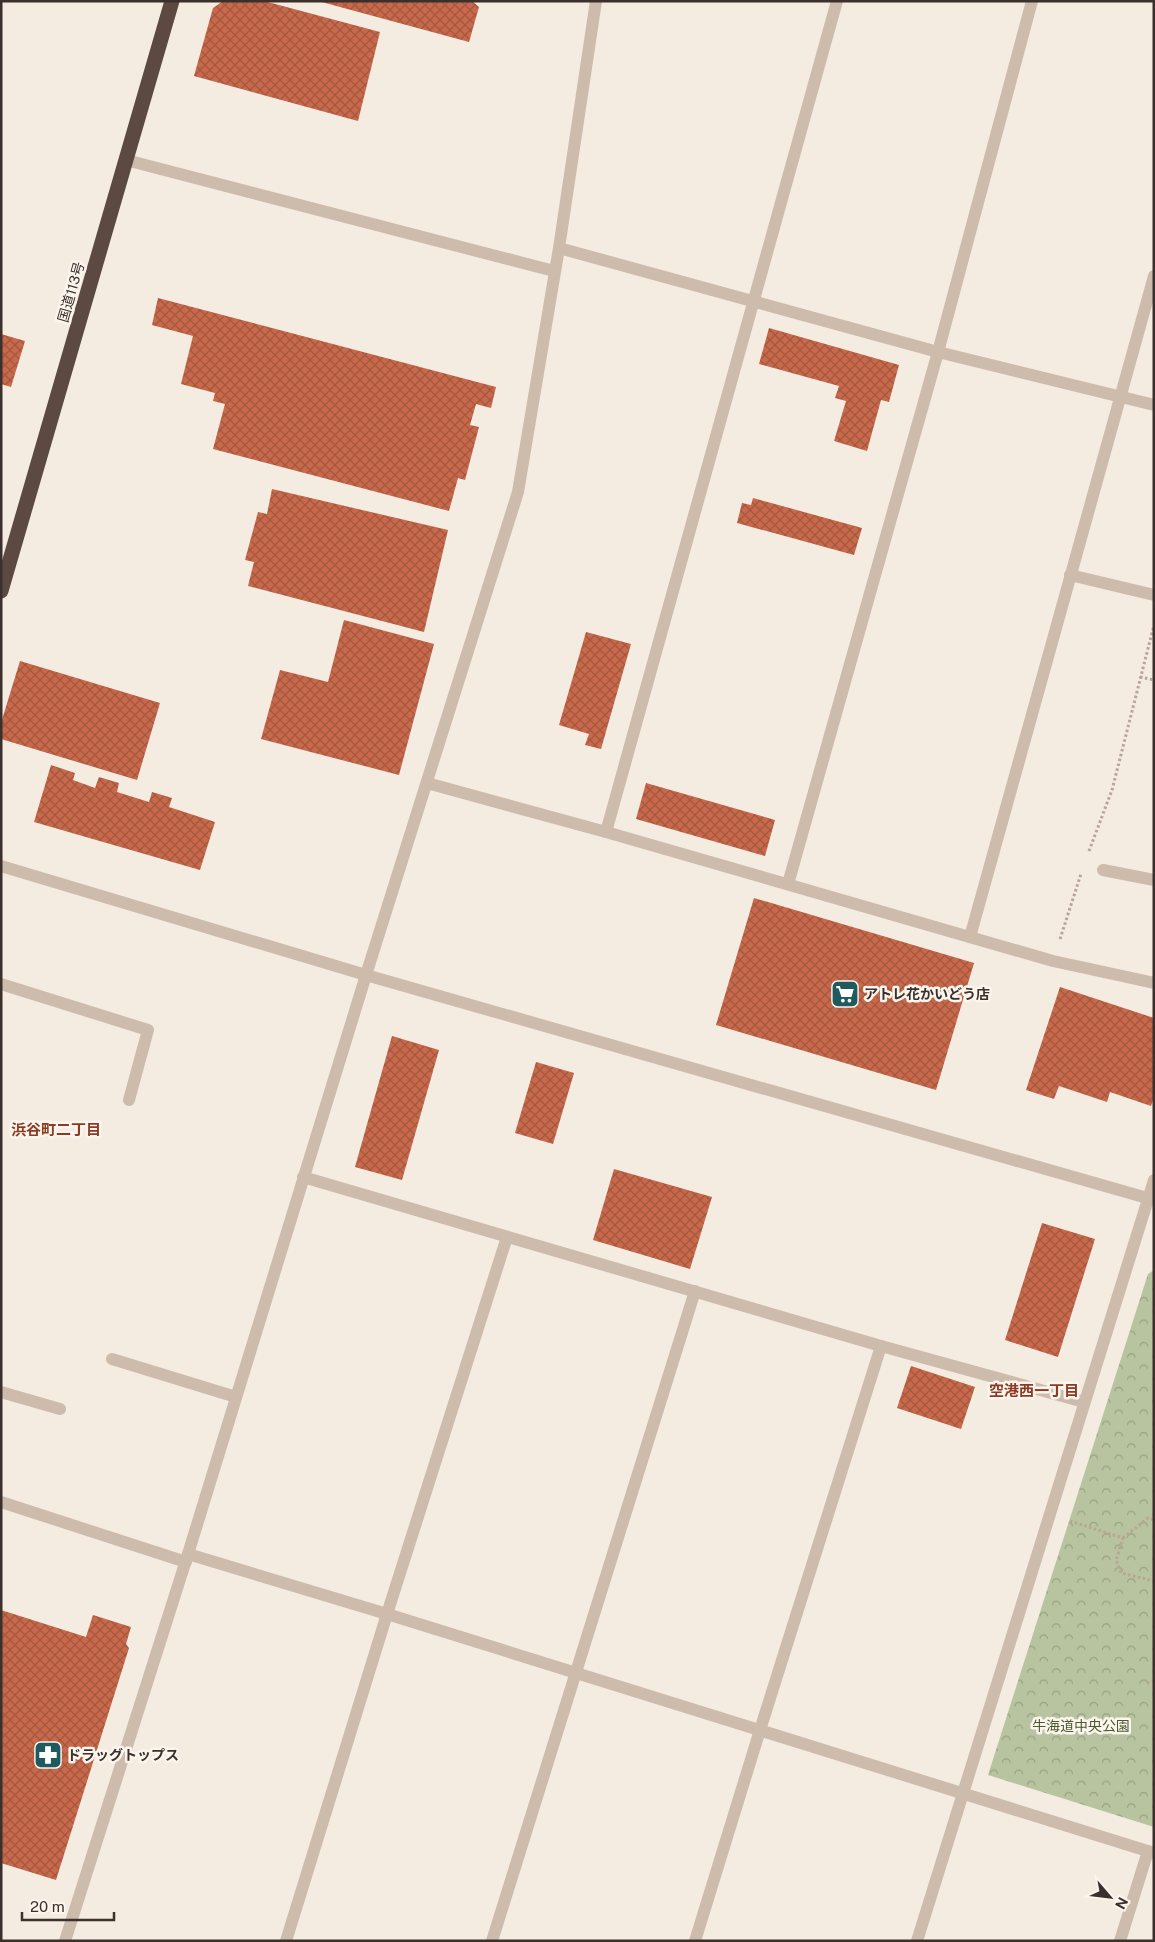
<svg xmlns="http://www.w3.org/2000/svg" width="1155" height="1942" font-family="'Public Sans','Noto Sans JP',sans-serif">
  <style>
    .forest { fill: url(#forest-crowns) }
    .building { fill: url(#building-cross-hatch) }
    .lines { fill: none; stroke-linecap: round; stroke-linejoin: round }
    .path { stroke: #b9a596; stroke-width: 3; stroke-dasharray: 2.5 2.5; stroke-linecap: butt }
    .minor { stroke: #cdbbac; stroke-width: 12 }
    .highway { stroke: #5c4a42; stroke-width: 15 }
    .labels { text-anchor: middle; stroke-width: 5; stroke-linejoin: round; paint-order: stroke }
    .street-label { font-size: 14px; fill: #3b302b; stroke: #fbf5ee }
    .poi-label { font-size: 14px; font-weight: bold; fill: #3b302b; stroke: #fbf5ee; text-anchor: start }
    .park-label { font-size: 14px; fill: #4a5a2e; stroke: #fbf5ee }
    .neighbourhood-label { font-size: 15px; font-weight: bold; fill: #8c3b22; stroke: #fbf5ee }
  </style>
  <defs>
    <pattern id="forest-crowns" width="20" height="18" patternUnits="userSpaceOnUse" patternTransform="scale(1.25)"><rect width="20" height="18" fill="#b8c4a0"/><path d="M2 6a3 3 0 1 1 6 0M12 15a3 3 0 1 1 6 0" fill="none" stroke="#97a083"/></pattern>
    <pattern id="building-cross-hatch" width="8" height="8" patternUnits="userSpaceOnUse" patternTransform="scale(1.25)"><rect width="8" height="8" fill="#c8694b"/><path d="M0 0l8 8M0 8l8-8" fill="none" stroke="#a4573f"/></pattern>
  </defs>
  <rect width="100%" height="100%" fill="#f4ebe1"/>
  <polygon class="forest" points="1154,1270 1154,1827 988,1775 1148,1274"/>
  <g class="building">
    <polygon points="223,1 264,1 380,32 358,121 194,76 213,8"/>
    <polygon points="318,1 472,1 479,7 469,42"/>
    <polygon points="158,298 496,387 491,408 476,404 470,425 479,427 465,480 458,478 449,511 213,449 225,404 213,401 215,393 181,384 193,336 152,325"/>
    <polygon points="769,328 899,365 889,402 881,400 867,451 834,441 846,401 835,398 839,386 759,364"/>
    <polygon points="1,334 25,341 11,387 1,384"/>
    <polygon points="272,489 448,530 424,632 248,586 254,562 245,560 258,512 267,514"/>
    <polygon points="753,498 862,528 854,555 737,523 742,503 751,505"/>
    <polygon points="344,620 434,644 399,775 261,739 280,670 328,682"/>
    <polygon points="586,632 631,644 601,749 585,745 589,734 559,725"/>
    <polygon points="20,661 160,703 137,780 1,739 1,723"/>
    <polygon points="51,765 75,773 73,780 95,788 99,777 119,783 117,792 149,802 152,792 172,798 169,807 215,822 200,870 34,822"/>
    <polygon points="646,783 775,820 765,856 636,819"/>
    <polygon points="754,898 974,963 936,1090 716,1025"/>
    <polygon points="1060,987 1154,1018 1154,1098 1151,1106 1110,1092 1107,1102 1059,1086 1054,1099 1026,1090"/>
    <polygon points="392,1036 439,1050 402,1180 355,1167"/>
    <polygon points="536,1062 574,1073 553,1144 515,1133"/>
    <polygon points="614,1169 712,1197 690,1269 593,1240"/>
    <polygon points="1042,1223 1095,1239 1058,1357 1005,1340"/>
    <polygon points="911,1366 975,1387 961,1429 897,1408"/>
    <polygon points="1,1610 86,1637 93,1615 131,1627 126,1644 129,1648 56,1880 1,1863"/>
  </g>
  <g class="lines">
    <g class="path">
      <polyline points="1140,677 1154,680"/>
      <polyline points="1089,851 1112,790 1154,625"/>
      <polyline points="1060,939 1081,874"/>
      <polyline points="1070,1521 1123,1538 1116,1560 1121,1573 1154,1581"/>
      <polyline points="1123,1538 1148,1518 1154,1520"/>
      <polyline points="1147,1683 1154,1681"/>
    </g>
    <g class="minor">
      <polyline points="126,160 554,271"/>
      <polyline points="559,248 938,352 1154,405"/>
      <polyline points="1070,575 1154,595"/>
      <polyline points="427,783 606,832 1053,961 1154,983"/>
      <polyline points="606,832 837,1"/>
      <polyline points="1,866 366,975 1154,1200"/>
      <polyline points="1103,870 1154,880"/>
      <polyline points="788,884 938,352 1032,1"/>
      <polyline points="970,937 1154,276"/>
      <polyline points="1,984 148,1030 129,1100"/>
      <polyline points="303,1177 881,1346 1084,1402"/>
      <polyline points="112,1359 236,1397"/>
      <polyline points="1,1392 60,1409"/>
      <polyline points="1,1502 186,1562"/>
      <polyline points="188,1554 387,1614 1154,1853"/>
      <polyline points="65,1941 188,1554 366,975 518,492 559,248 596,1"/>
      <polyline points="286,1941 387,1614 507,1237"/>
      <polyline points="492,1941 695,1291"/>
      <polyline points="695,1941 760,1730 881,1346"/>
      <polyline points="917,1941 1154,1180"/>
      <polyline points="1120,1941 1148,1851"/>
    </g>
    <polyline class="highway" points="1,591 172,1"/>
  </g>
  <defs>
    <symbol id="supermarket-square" viewBox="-11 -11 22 22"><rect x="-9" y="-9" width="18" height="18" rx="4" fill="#1f5a5e" stroke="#fbf5ee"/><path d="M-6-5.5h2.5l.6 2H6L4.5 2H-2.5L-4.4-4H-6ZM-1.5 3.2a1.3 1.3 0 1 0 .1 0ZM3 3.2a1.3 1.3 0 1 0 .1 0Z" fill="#fff"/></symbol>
    <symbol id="pharmacy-square" viewBox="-11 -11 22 22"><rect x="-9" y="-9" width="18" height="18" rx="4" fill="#1f5a5e" stroke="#fbf5ee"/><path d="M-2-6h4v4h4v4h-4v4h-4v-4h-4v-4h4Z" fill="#fff"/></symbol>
  </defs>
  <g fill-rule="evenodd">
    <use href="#supermarket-square" x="829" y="978" width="32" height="32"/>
    <use href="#pharmacy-square" x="32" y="1739" width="32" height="32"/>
  </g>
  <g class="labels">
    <g class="street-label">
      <text transform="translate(71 292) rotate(-74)" y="5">国道113号</text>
    </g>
    <g class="poi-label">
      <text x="864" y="999">アトレ花かいどう店</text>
      <text x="67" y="1760">ドラッグトップス</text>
    </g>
    <g class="park-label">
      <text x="1081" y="1731">牛海道中央公園</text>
    </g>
    <g class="neighbourhood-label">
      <text x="56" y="1135">浜谷町二丁目</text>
      <text x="1034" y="1396">空港西一丁目</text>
    </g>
  </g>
  <rect width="1155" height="1942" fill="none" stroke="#3b302b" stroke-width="5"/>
  <g transform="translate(1110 1897) rotate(118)" stroke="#fbf5ee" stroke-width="4" paint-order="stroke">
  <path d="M0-4L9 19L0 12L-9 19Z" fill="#3b302b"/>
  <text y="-8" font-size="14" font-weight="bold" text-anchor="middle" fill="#3b302b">N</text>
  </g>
  <path d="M22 1912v8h92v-8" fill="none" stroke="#3b302b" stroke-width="2.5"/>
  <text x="30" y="1912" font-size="15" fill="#3b302b" stroke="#fbf5ee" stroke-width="4" paint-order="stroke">20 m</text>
</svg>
